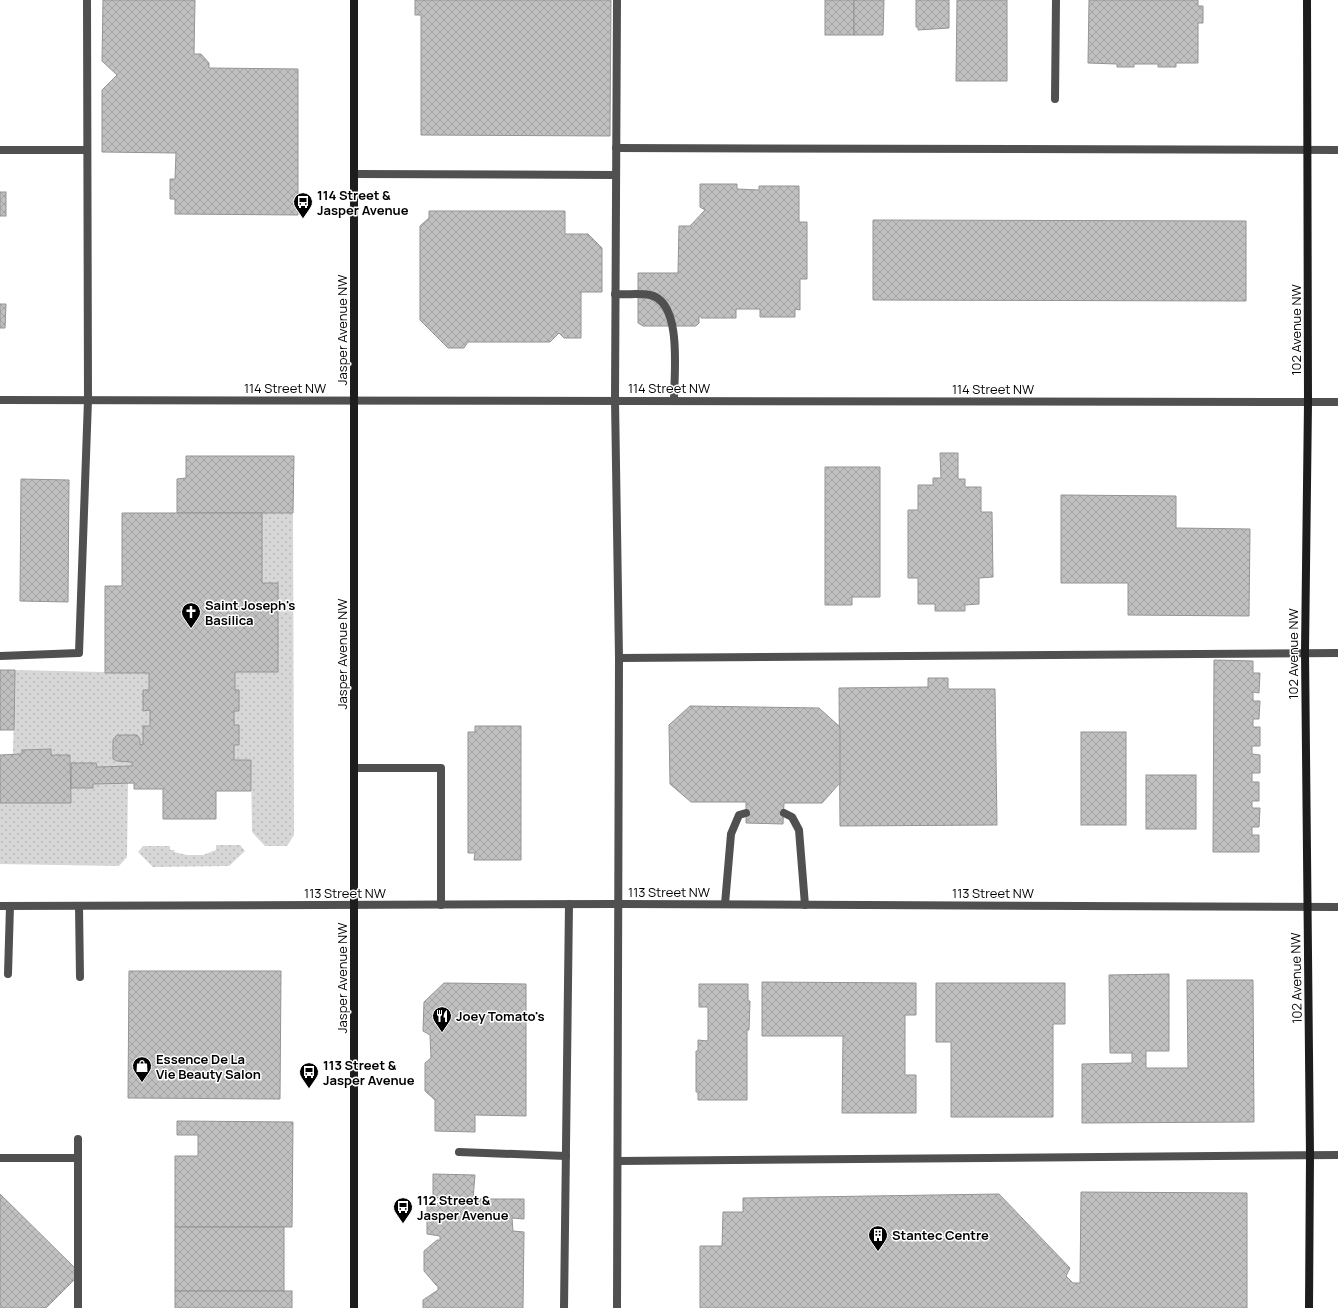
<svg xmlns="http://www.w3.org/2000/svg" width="1338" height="1308" font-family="Manrope,sans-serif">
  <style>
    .grass { fill: url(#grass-dots) }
    .building { fill: url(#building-cross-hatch); stroke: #949494 }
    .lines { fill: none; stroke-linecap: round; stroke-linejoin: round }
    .lane { stroke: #505050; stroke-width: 8 }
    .street { stroke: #505050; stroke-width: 8 }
    .secondary { stroke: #1d1d1d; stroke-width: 8 }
    .labels { text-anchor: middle; stroke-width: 3; stroke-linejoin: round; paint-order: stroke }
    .poi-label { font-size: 13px; font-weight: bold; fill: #000; stroke: #fff; text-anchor: start }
    .street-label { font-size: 13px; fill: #000; stroke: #fff }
  </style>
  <defs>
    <pattern id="grass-dots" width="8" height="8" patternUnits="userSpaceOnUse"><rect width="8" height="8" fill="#d7d7d7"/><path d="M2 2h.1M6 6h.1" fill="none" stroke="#b7b7b7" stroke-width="1.8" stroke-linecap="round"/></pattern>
    <pattern id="building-cross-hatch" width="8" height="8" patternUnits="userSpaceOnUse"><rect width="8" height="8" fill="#c0c0c0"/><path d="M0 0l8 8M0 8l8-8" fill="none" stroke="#a3a3a3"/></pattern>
  </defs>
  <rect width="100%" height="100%" fill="#fff"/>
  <g class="grass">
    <polygon points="262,513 293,513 294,835 287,846 265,846 252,832 251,760 234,760 234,745 239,745 239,725 234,725 234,711 239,711 239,691 235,690 235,672 278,672 278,583 262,583"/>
    <polygon points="15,670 149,673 149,690 143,690 144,711 150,710 150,726 143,726 143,744 140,745 140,739 137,736 113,759 117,761 132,762 132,766 97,767 96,763 71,763 70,755 51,755 50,749 22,750 22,754 13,754"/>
    <polygon points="128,783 127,857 119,866 0,864 0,803 71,803 71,788 93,788 93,784"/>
    <polygon points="216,845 240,845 245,851 229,866 153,867 138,852 143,846 170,846 170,850 175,850 174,852 187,855 203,855 216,850"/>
  </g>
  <g class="building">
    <polygon points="103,0 195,0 194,54 201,54 209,63 209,68 298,69 298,215 175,214 175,199 170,199 170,179 175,179 176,153 102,152 102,90 117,75 102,61"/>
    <polygon points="415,0 611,0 610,136 421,135 421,15 415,15"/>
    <rect x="825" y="0" width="29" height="35"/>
    <polygon points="854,0 884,0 883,35 854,35"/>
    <polygon points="916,0 949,0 949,28 918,30 918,27 916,27"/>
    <polygon points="957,0 1007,0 1007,81 956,81"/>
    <polygon points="1089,0 1198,0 1198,6 1203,6 1203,23 1198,23 1198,63 1176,63 1176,67 1158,67 1158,64 1134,64 1134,67 1117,67 1117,64 1088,63"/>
    <polygon points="700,184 737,184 737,189 759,190 759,186 799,186 799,222 807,222 807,279 800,279 800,310 795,309 795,317 760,317 760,309 736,309 736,318 701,318 701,316 699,316 699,323 696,326 643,326 638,323 638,273 678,273 679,226 690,226 705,210 700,207"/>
    <rect x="0" y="192" width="6" height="24"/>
    <polygon points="429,211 565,211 565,234 588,234 602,248 602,292 581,292 581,338 564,338 559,333 550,342 468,342 464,348 448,348 420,320 420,226 429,218"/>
    <polygon points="873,220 1246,221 1246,301 873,300"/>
    <polygon points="0,304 6,304 5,328 0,328"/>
    <polygon points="940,453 958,453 958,479 965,479 965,487 981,487 981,512 992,512 993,577 979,578 979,604 965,605 965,611 935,611 935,604 918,604 918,578 908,578 908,510 918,510 918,485 933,485 933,478 941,478"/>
    <polygon points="186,456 294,456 293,513 177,513 177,479 186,478"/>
    <polygon points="825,467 880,467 880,597 852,597 852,605 825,605"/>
    <polygon points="21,479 69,480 68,602 20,601"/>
    <polygon points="1061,495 1176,496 1176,528 1250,529 1249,616 1128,615 1128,583 1061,583"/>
    <polygon points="122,513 262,513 262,583 278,583 278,672 235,672 235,690 239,690 239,711 234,711 234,725 239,725 239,745 234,745 234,760 251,760 251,791 216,791 216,819 163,819 163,789 134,789 134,783 93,784 93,788 71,788 71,763 96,763 97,767 132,766 132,762 117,761 113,759 113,740 117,735 137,735 140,739 140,745 143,744 143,726 150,726 150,710 143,711 143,690 149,690 149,673 105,673 105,586 122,586"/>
    <polygon points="1214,660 1253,661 1253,673 1260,673 1259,693 1253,692 1253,701 1260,701 1259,719 1253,719 1253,727 1260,727 1260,746 1252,746 1252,754 1260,755 1260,773 1252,773 1252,782 1259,782 1259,801 1252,801 1252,808 1260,808 1259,827 1252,827 1252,835 1259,835 1259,852 1213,852"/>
    <polygon points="0,670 15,670 14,730 0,730"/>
    <polygon points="928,678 948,678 948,689 995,689 997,825 840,826 839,688 928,687"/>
    <polygon points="690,706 819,708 840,727 840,783 822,803 784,803 783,824 746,823 746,802 691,802 670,784 669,725"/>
    <polygon points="475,726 521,726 521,860 474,860 475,853 468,853 468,732 475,732"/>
    <rect x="1081" y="732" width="45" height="93"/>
    <polygon points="51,749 51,755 70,755 71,803 0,803 0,755 22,754 22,750"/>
    <rect x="1146" y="775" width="50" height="54"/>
    <polygon points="129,971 281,971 280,1099 128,1098"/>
    <polygon points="1169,974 1169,1051 1146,1051 1146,1068 1188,1068 1187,980 1253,980 1254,1122 1082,1123 1082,1064 1132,1063 1132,1053 1110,1053 1109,975"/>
    <polygon points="762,982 916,983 916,1015 905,1015 905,1075 916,1075 916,1113 842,1113 843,1036 762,1036"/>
    <polygon points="444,983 526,984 526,1116 475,1115 475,1132 435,1131 435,1100 425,1091 425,1063 431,1058 430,1035 423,1031 424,1002"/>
    <polygon points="936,983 1065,983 1065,1024 1053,1024 1053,1117 951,1117 951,1042 936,1042"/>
    <polygon points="699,984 748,984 748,1001 750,1001 749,1030 747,1030 747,1100 698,1100 698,1092 696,1092 696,1051 698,1051 698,1040 708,1041 708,1007 699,1007"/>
    <polygon points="177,1121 293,1122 292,1227 175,1227 175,1156 198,1156 198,1135 177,1135"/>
    <polygon points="433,1174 475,1175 473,1199 524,1199 524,1219 512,1218 513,1231 524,1232 523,1308 423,1308 423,1300 438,1290 438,1286 436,1285 424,1271 424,1251 437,1240 440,1240 440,1236 427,1234 427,1205 434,1205 439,1203 439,1198 433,1198"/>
    <polygon points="1081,1192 1247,1193 1247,1308 700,1308 700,1246 722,1246 723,1212 743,1212 743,1198 999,1194 1070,1268 1066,1276 1073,1283 1080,1283"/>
    <polygon points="0,1194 75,1268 75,1279 46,1308 0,1308"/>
    <rect x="175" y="1227" width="109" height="64"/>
    <rect x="175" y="1291" width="117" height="17"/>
  </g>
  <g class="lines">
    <g class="lane">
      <polyline points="617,0 615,400 619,658 617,1308"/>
      <polyline points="1055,99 1056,0"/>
      <polyline points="616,148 1338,150"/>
      <polyline points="0,150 87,150"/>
      <polyline points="354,174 616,175"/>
      <path d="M615 294C626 295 639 293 650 295 683 302 674 375 674 400"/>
      <polyline points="0,656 79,653 88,400 87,0"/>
      <polyline points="619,658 1338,653"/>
      <polyline points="354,768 441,768 441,905"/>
      <polyline points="784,813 792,817 799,830 805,905"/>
      <polyline points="725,904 731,834 739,815 746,813"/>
      <polyline points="79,906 80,977"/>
      <polyline points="8,974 10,906"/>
      <polyline points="78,1139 78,1308"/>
      <polyline points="459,1152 566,1156"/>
      <polyline points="0,1158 78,1158"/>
      <polyline points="618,1161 1338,1155"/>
      <polyline points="564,1308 569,904"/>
    </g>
    <g class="street">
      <polyline points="0,400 1338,402"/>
      <polyline points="0,906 619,904 1338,907"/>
    </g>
    <g class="secondary">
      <polyline points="1307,0 1308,402 1305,652 1310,1155 1309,1308"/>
      <polyline points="354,1308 354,0"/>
    </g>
  </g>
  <defs>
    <symbol id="bus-pin" viewBox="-11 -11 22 30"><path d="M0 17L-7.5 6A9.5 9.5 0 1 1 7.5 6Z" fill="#000" stroke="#fff"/><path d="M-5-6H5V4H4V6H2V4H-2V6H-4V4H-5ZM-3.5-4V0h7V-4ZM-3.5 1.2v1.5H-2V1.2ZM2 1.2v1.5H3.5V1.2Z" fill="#fff"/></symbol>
    <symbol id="church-pin" viewBox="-11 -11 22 30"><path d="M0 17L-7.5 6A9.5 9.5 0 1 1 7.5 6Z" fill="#000" stroke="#fff"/><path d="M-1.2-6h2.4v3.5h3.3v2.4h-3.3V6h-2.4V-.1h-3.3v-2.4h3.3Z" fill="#fff"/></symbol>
    <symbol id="restaurant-pin" viewBox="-11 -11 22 30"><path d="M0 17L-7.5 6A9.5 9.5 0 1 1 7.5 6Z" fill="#000" stroke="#fff"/><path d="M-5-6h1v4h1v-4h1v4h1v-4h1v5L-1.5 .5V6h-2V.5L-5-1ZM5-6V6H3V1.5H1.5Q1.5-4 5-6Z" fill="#fff"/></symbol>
    <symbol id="shop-pin" viewBox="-11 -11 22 30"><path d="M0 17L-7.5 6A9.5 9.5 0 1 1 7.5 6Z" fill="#000" stroke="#fff"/><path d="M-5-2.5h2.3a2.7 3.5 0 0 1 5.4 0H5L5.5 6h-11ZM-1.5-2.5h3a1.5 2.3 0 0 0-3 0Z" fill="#fff"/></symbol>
    <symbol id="building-pin" viewBox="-11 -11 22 30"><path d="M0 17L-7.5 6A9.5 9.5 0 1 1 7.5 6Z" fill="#000" stroke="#fff"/><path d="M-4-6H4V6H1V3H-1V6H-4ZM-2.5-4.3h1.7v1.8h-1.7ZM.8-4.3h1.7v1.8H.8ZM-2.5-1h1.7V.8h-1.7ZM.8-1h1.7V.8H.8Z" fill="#fff"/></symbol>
  </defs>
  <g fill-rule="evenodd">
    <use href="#bus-pin" x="292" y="191" width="22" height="30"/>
    <use href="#church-pin" x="180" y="601" width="22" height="30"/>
    <use href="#restaurant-pin" x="431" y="1005" width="22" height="30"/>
    <use href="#shop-pin" x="131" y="1055" width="22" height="30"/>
    <use href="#bus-pin" x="298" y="1061" width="22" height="30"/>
    <use href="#bus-pin" x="392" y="1196" width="22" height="30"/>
    <use href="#building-pin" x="867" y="1224" width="22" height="30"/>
  </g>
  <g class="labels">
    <g class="poi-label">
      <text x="317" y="200">114 Street &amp;<tspan x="317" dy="15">Jasper Avenue</tspan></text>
      <text x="205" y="610">Saint Joseph's<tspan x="205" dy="15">Basilica</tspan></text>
      <text x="456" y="1021">Joey Tomato's</text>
      <text x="156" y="1064">Essence De La<tspan x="156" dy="15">Vie Beauty Salon</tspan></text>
      <text x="323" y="1070">113 Street &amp;<tspan x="323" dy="15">Jasper Avenue</tspan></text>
      <text x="417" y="1205">112 Street &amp;<tspan x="417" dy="15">Jasper Avenue</tspan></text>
      <text x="892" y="1240">Stantec Centre</text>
    </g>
    <g class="street-label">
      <text transform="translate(342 330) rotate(-90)" y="5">Jasper Avenue NW</text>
      <text transform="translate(1296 330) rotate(-90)" y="5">102 Avenue NW</text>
      <text x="285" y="393">114 Street NW</text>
      <text x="669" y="393">114 Street NW</text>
      <text x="993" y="394">114 Street NW</text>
      <text transform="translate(342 654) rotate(-90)" y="5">Jasper Avenue NW</text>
      <text transform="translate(1293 654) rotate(-90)" y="5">102 Avenue NW</text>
      <text x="669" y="897">113 Street NW</text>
      <text x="345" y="898">113 Street NW</text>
      <text x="993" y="898">113 Street NW</text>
      <text transform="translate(342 978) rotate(-90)" y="5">Jasper Avenue NW</text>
      <text transform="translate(1296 978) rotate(-91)" y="5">102 Avenue NW</text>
    </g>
  </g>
</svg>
